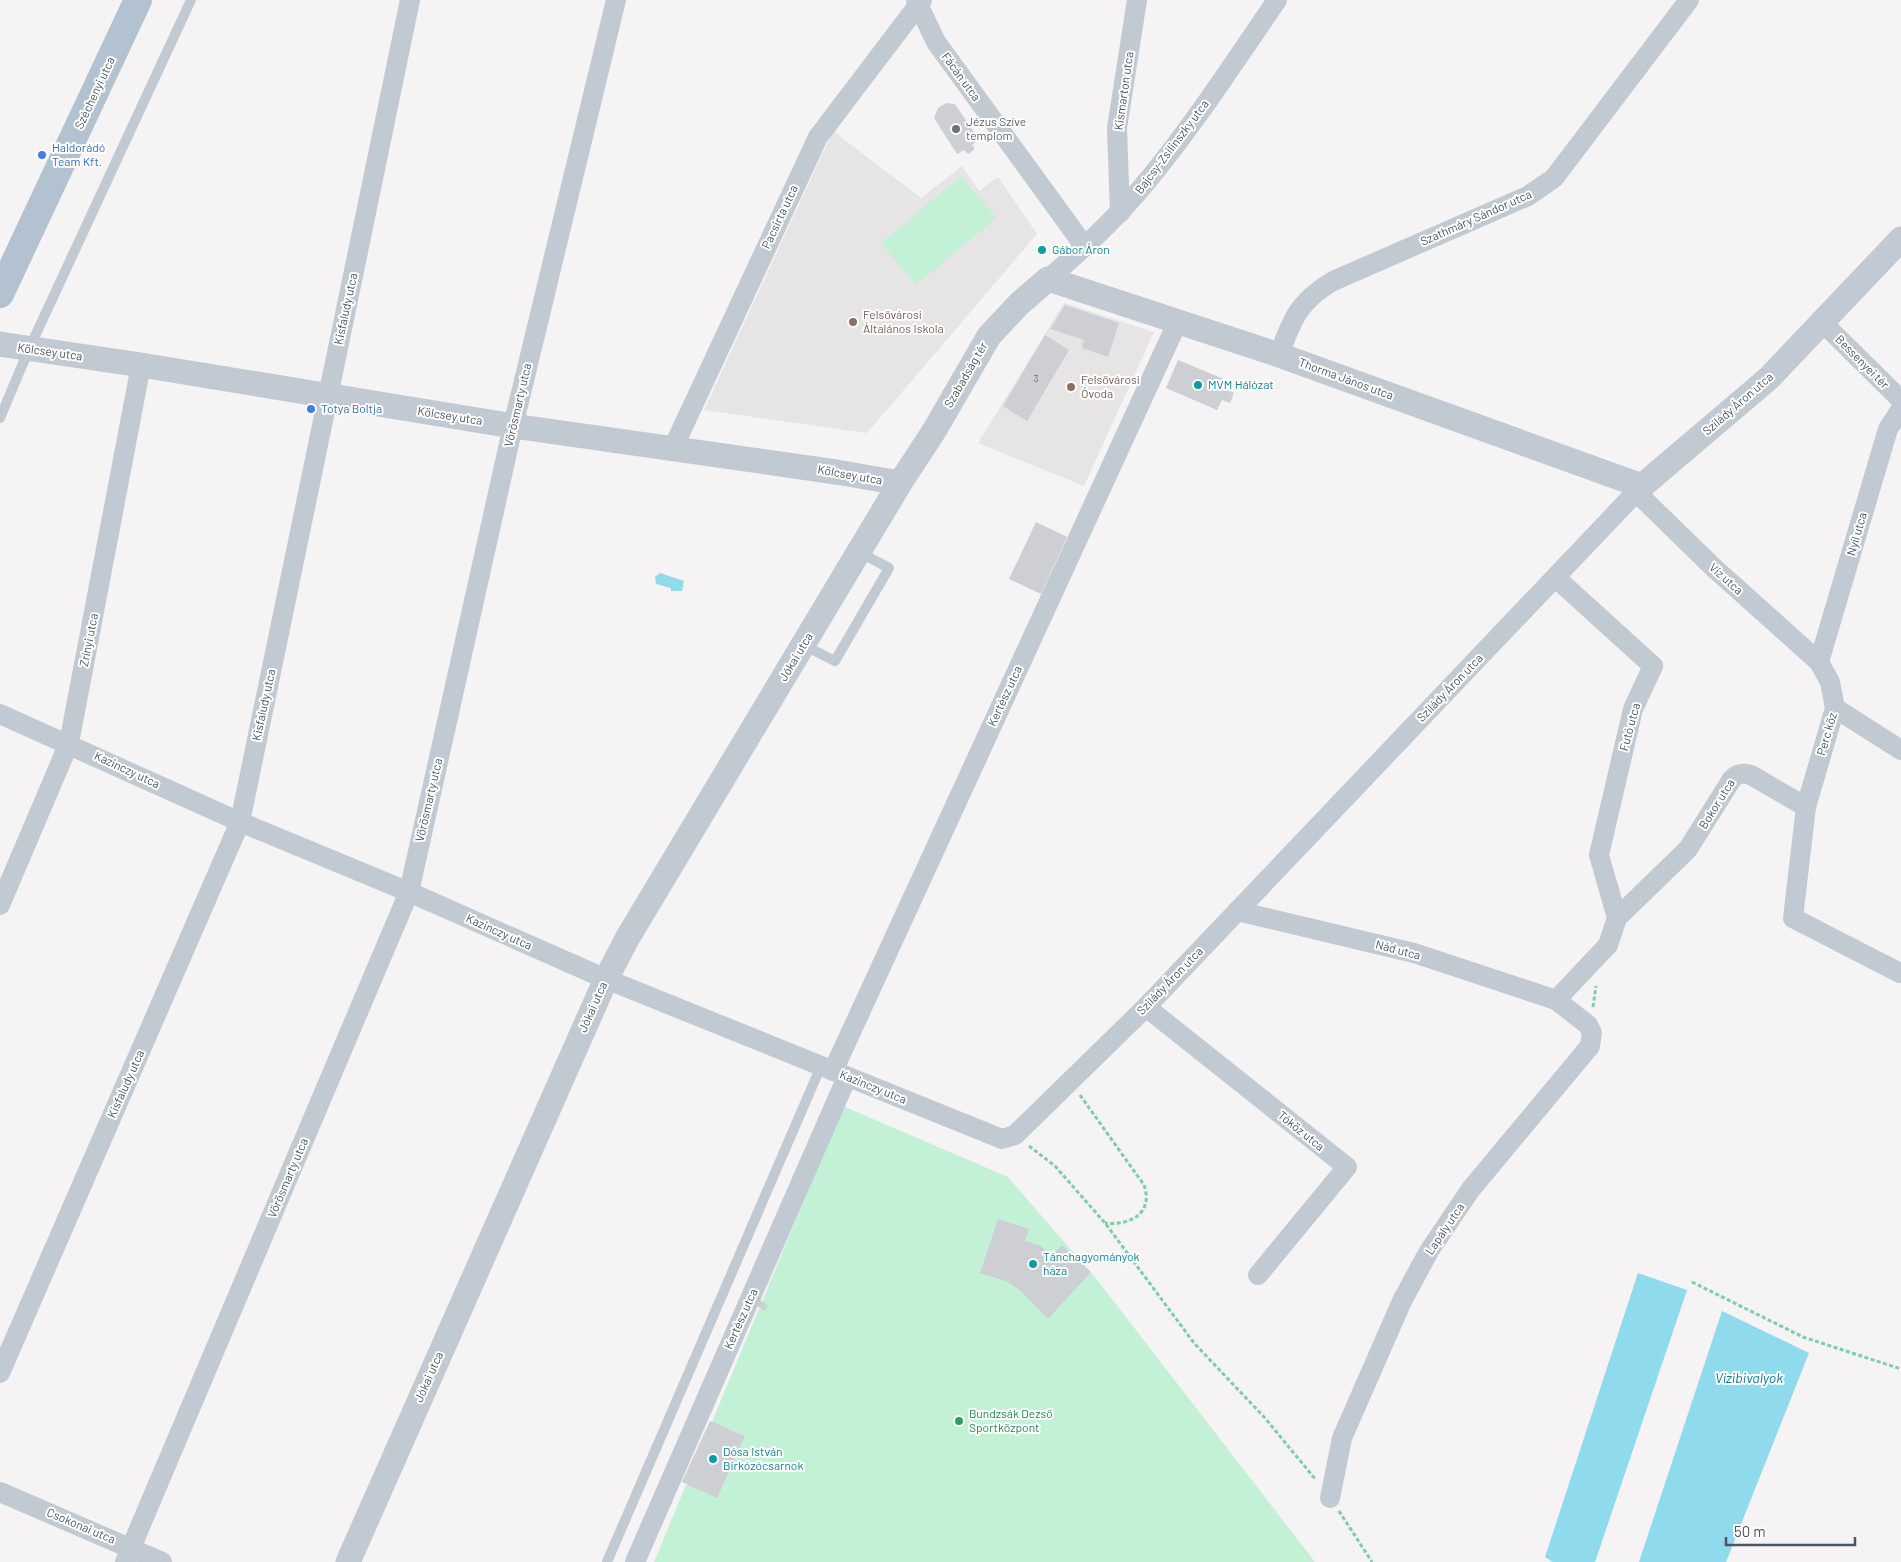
<svg xmlns="http://www.w3.org/2000/svg" width="1901" height="1562" font-family="Barlow,sans-serif">
  <style>
    .education { fill: #e6e4e5 }
    .green { fill: #c3f1d5 }
    .water { fill: #90daee }
    .building { fill: #cdcfd5 }
    .lines { fill: none; stroke-linecap: round; stroke-linejoin: round }
    .path { stroke: #7ad0a6; stroke-width: 3; stroke-dasharray: 4 2.5; stroke-linecap: butt }
    .service { stroke: #c1cad2; stroke-width: 10 }
    .minor { stroke: #c1cad2; stroke-width: 20 }
    .tertiary { stroke: #c1cad2; stroke-width: 25 }
    .primary { stroke: #b3c2d1; stroke-width: 28 }
    .worship-dot { fill: #6b7280; stroke: #fff; stroke-width: 2 }
    .shop-dot { fill: #3f7fe0; stroke: #fff; stroke-width: 2 }
    .culture-dot { fill: #0f9aa8; stroke: #fff; stroke-width: 2 }
    .education-dot { fill: #8d6e63; stroke: #fff; stroke-width: 2 }
    .leisure-dot { fill: #2e9e5b; stroke: #fff; stroke-width: 2 }
    .labels { text-anchor: middle; stroke-width: 4; stroke-linejoin: round; paint-order: stroke }
    .number-label { font-size: 10px; fill: #6b747e }
    .street-label { font-size: 12px; fill: #4a5661; stroke: #fff }
    .worship-label { font-size: 12px; fill: #5b616d; stroke: #fff; text-anchor: start }
    .shop-label { font-size: 12px; fill: #366cbe; stroke: #fff; text-anchor: start }
    .culture-label { font-size: 12px; fill: #0d838f; stroke: #fff; text-anchor: start }
    .education-label { font-size: 12px; fill: #785e54; stroke: #fff; text-anchor: start }
    .leisure-label { font-size: 12px; fill: #27864d; stroke: #fff; text-anchor: start }
    .water-label { font-size: 14px; font-style: italic; fill: #0c7c9b; stroke: #fff }
  </style>
  <rect width="100%" height="100%" fill="#f5f3f3"/>
  <g class="education">
    <polygon points="833,131 921,198 962,166 979,191 998,177 1037,234 867,433 704,410"/>
    <polygon points="1064,303 1154,332 1084,486 978,443"/>
  </g>
  <g class="green">
    <polygon points="961,176 996,218 916,285 881,243"/>
    <polygon points="843,1106 1008,1177 1098,1281 1315,1562 654,1562"/>
  </g>
  <g class="water">
    <polygon points="660,573 684,581 682,591 671,591 671,588 656,584 655,577"/>
    <polygon points="1638,1273 1687,1290 1595,1562 1553,1562 1545,1557"/>
    <polygon points="1722,1311 1809,1353 1726,1562 1639,1562"/>
  </g>
  <g class="building">
    <polygon points="946,103 955,104 979,140 972,145 975,149 968,154 964,150 957,154 934,118 938,108"/>
    <polygon points="1065,305 1119,323 1108,357 1082,348 1084,340 1050,329"/>
    <polygon points="1045,335 1069,350 1027,421 1003,406"/>
    <polygon points="1178,360 1231,382 1227,390 1234,393 1230,403 1222,400 1217,410 1166,388"/>
    <polygon points="1036,522 1067,537 1041,594 1009,579"/>
    <polygon points="998,1219 1029,1229 1025,1241 1041,1246 1051,1256 1062,1245 1091,1272 1048,1319 1021,1291 1006,1281 980,1273"/>
    <polygon points="759,1299 768,1306 764,1311 755,1304"/>
    <polygon points="710,1421 745,1436 717,1498 682,1482"/>
  </g>
  <g class="lines">
    <g class="path">
      <polyline points="1593,1007 1596,986"/>
      <path d="M1080 1095 1144 1185C1154 1213 1130 1226 1105 1223"/>
      <polyline points="1029,1146 1055,1166 1105,1223 1194,1343 1265,1418 1316,1480"/>
      <polyline points="1692,1282 1803,1337 1901,1369"/>
      <polyline points="1339,1511 1372,1562"/>
    </g>
    <g class="service">
      <polyline points="0,418 29,349 191,0"/>
      <polyline points="803,645 835,661 889,568 859,552"/>
      <polyline points="607,1562 821,1066"/>
    </g>
    <g class="minor">
      <polyline points="916,0 936,42 1085,247"/>
      <polyline points="1120,213 1117,128 1137,0"/>
      <path d="M1048 279C1084 248 1118 217 1148 180 1195 123 1235 61 1277 0"/>
      <polyline points="1823,323 1901,400"/>
      <path d="M1279 355C1292 319 1299 301 1333 281L1528 196 1554 178 1689 0"/>
      <polyline points="673,448 818,137 922,0"/>
      <polyline points="1636,492 1713,567 1819,662 1830,682 1835,708 1806,807"/>
      <polyline points="1556,578 1653,666 1633,709 1599,855 1617,918"/>
      <polyline points="1819,662 1888,429 1901,409"/>
      <polyline points="1835,708 1901,750"/>
      <polyline points="0,714 240,822 409,892 606,979 1002,1139 1015,1135 1146,1007 1642,486"/>
      <polyline points="0,905 69,743 141,365"/>
      <polyline points="1237,911 1414,953 1556,1000 1588,1025 1592,1033 1590,1046 1471,1189 1429,1251 1402,1301 1342,1438 1330,1498"/>
      <path d="M1556 1000 1608 945 1617 918 1688 849 1732 779C1738 773 1743 773 1751 775L1806 807 1793 918 1900 973"/>
      <polyline points="1146,1007 1347,1167 1258,1275"/>
      <polyline points="833,1071 1178,321"/>
      <polyline points="0,1373 240,822 410,0"/>
      <polyline points="0,1492 162,1562"/>
      <polyline points="125,1562 409,892 513,426 616,0"/>
      <polyline points="635,1562 847,1077"/>
    </g>
    <g class="tertiary">
      <polyline points="0,344 141,365 513,426 836,472 900,483"/>
      <polyline points="348,1562 606,979 628,937 900,483 934,431 989,336 1019,304 1048,279 1279,355 1642,486 1769,378 1901,239"/>
    </g>
    <polyline class="primary" points="0,294 138,0"/>
  </g>
  <circle class="worship-dot" cx="956" cy="129" r="5"/>
  <g class="shop-dot">
    <circle cx="42" cy="155" r="5"/>
    <circle cx="311" cy="409" r="5"/>
  </g>
  <g class="culture-dot">
    <circle cx="1042" cy="250" r="5"/>
    <circle cx="1198" cy="385" r="5"/>
    <circle cx="1033" cy="1264" r="5"/>
    <circle cx="713" cy="1459" r="5"/>
  </g>
  <g class="education-dot">
    <circle cx="853" cy="322" r="5"/>
    <circle cx="1071" cy="387" r="5"/>
  </g>
  <circle class="leisure-dot" cx="959" cy="1421" r="5"/>
  <g class="labels">
    <g class="number-label">
      <text x="1036" y="382">3</text>
    </g>
    <g class="street-label">
      <text transform="translate(961 77) rotate(54)" y="4">Fácán utca</text>
      <text transform="translate(1124 91) rotate(-82)" y="4">Kismarton utca</text>
      <text transform="translate(95 93) rotate(-65)" y="4">Széchenyi utca</text>
      <text transform="translate(1172 147) rotate(-53)" y="4">Bajcsy-Zsilinszky utca</text>
      <text transform="translate(780 217) rotate(-65)" y="4">Pacsirta utca</text>
      <text transform="translate(1476 218) rotate(-24)" y="4">Szathmáry Sándor utca</text>
      <text transform="translate(346 309) rotate(-78)" y="4">Kisfaludy utca</text>
      <text transform="translate(50 352) rotate(8)" y="4">Kölcsey utca</text>
      <text transform="translate(1862 362) rotate(45)" y="4">Bessenyei tér</text>
      <text transform="translate(966 375) rotate(-60)" y="4">Szabadság tér</text>
      <text transform="translate(1346 379) rotate(20)" y="4">Thorma János utca</text>
      <text transform="translate(1738 404) rotate(-41)" y="4">Szilády Áron utca</text>
      <text transform="translate(518 405) rotate(-77)" y="4">Vörösmarty utca</text>
      <text transform="translate(450 416) rotate(9)" y="4">Kölcsey utca</text>
      <text transform="translate(850 475) rotate(10)" y="4">Kölcsey utca</text>
      <text transform="translate(1857 534) rotate(-74)" y="4">Nyíl utca</text>
      <text transform="translate(1726 579) rotate(42)" y="4">Víz utca</text>
      <text transform="translate(89 640) rotate(-79)" y="4">Zrínyi utca</text>
      <text transform="translate(796 657) rotate(-59)" y="4">Jókai utca</text>
      <text transform="translate(1450 688) rotate(-46)" y="4">Szilády Áron utca</text>
      <text transform="translate(1005 696) rotate(-65)" y="4">Kertész utca</text>
      <text transform="translate(264 705) rotate(-78)" y="4">Kisfaludy utca</text>
      <text transform="translate(1630 727) rotate(-75)" y="4">Futó utca</text>
      <text transform="translate(1827 734) rotate(-74)" y="4">Perc köz</text>
      <text transform="translate(127 770) rotate(25)" y="4">Kazinczy utca</text>
      <text transform="translate(429 800) rotate(-77)" y="4">Vörösmarty utca</text>
      <text transform="translate(1717 804) rotate(-58)" y="4">Bokor utca</text>
      <text transform="translate(499 932) rotate(24)" y="4">Kazinczy utca</text>
      <text transform="translate(1398 950) rotate(15)" y="4">Nád utca</text>
      <text transform="translate(1170 981) rotate(-46)" y="4">Szilády Áron utca</text>
      <text transform="translate(593 1007) rotate(-66)" y="4">Jókai utca</text>
      <text transform="translate(126 1084) rotate(-66)" y="4">Kisfaludy utca</text>
      <text transform="translate(873 1087) rotate(22)" y="4">Kazinczy utca</text>
      <text transform="translate(1301 1131) rotate(39)" y="4">Tóköz utca</text>
      <text transform="translate(288 1178) rotate(-67)" y="4">Vörösmarty utca</text>
      <text transform="translate(1445 1229) rotate(-56)" y="4">Lapály utca</text>
      <text transform="translate(741 1319) rotate(-66)" y="4">Kertész utca</text>
      <text transform="translate(429 1377) rotate(-66)" y="4">Jókai utca</text>
      <text transform="translate(81 1526) rotate(23)" y="4">Csokonai utca</text>
    </g>
    <g class="worship-label">
      <text x="966" y="126">Jézus Szíve<tspan x="966" dy="14">templom</tspan></text>
    </g>
    <g class="shop-label">
      <text x="52" y="152">Haldorádó<tspan x="52" dy="14">Team Kft.</tspan></text>
      <text x="321" y="413">Totya Boltja</text>
    </g>
    <g class="culture-label">
      <text x="1052" y="254">Gábor Áron</text>
      <text x="1208" y="389">MVM Hálózat</text>
      <text x="1043" y="1261">Tánchagyományok<tspan x="1043" dy="14">háza</tspan></text>
      <text x="723" y="1456">Dósa István<tspan x="723" dy="14">Birkózócsarnok</tspan></text>
    </g>
    <g class="education-label">
      <text x="863" y="319">Felsővárosi<tspan x="863" dy="14">Általános Iskola</tspan></text>
      <text x="1081" y="384">Felsővárosi<tspan x="1081" dy="14">Óvoda</tspan></text>
    </g>
    <g class="leisure-label">
      <text x="969" y="1418">Bundzsák Dezső<tspan x="969" dy="14">Sportközpont</tspan></text>
    </g>
    <g class="water-label">
      <text x="1749" y="1383">Vízibivalyok</text>
    </g>
  </g>
  <path d="M1726 1537v8h129v-8" fill="none" stroke="#4a5661" stroke-width="2.5"/>
  <text x="1734" y="1537" font-size="15" fill="#4a5661" stroke="#ffffff" stroke-width="4" paint-order="stroke">50 m</text>
</svg>
